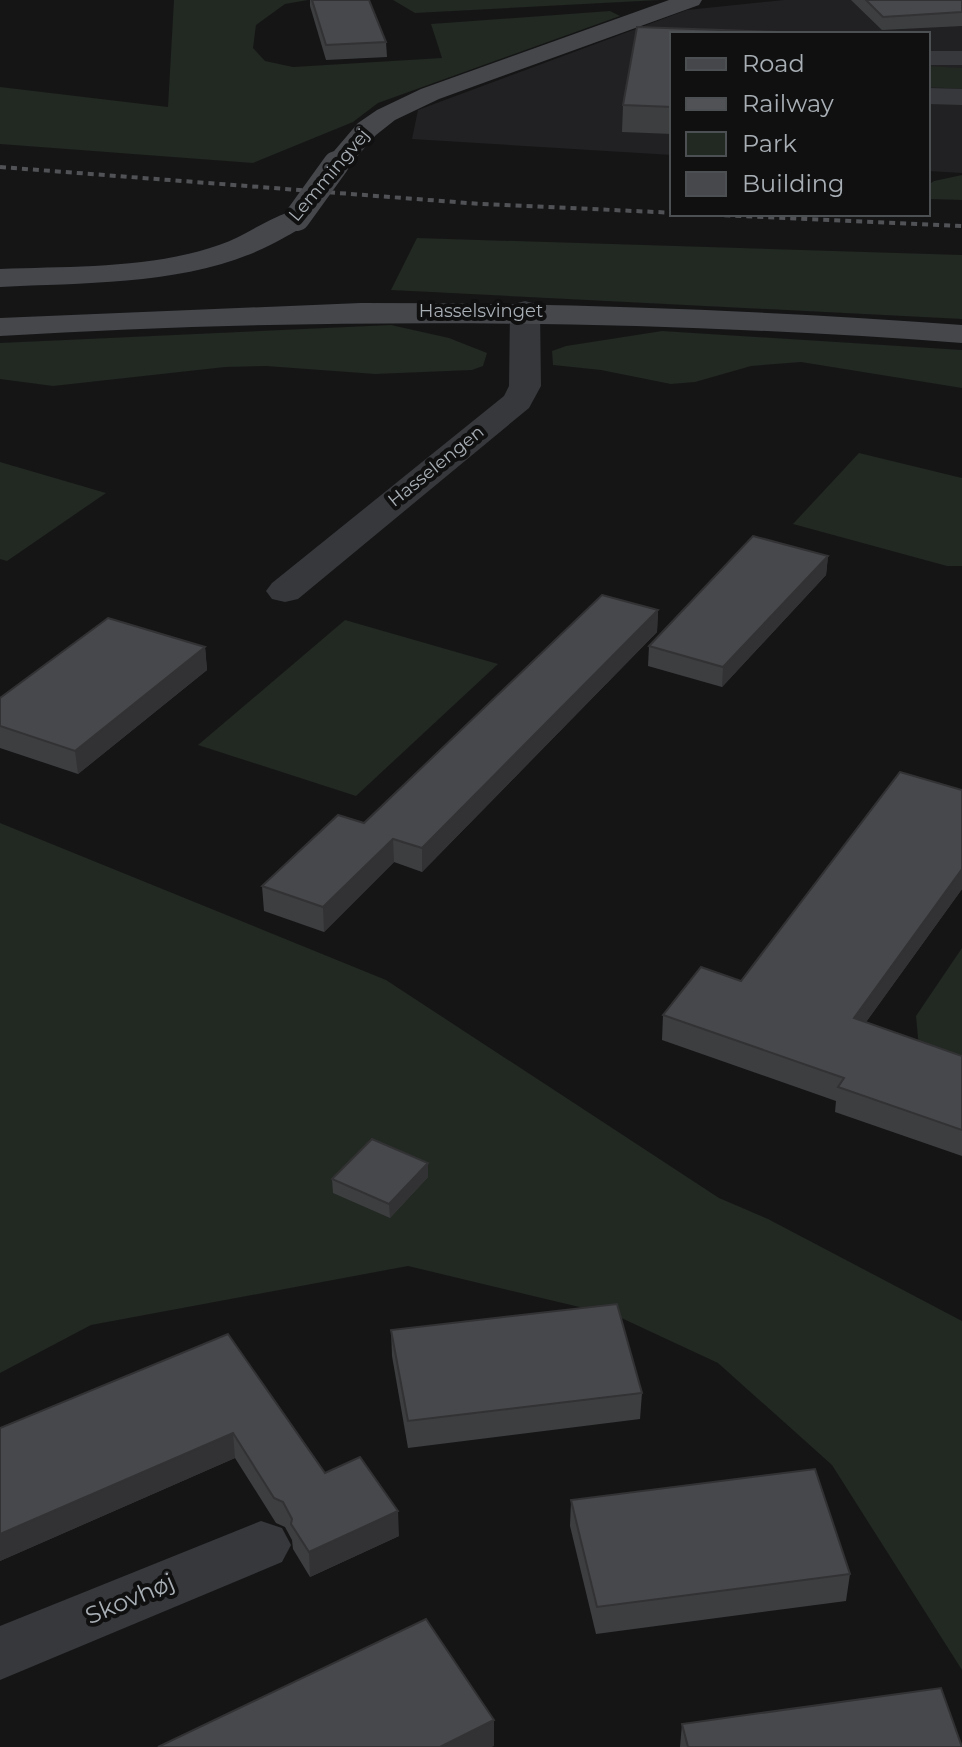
<svg xmlns="http://www.w3.org/2000/svg" width="962" height="1747" font-family="Montserrat,sans-serif">
  <style>
    .built { fill: #212123 }
    .green { fill: #222822 }
    .lines { fill: none; stroke-linecap: round; stroke-linejoin: round }
    .street { fill: #36383b; fill-rule: evenodd }
    .secondary { fill: #45474b; fill-rule: evenodd }
    .rail { stroke: #505256; stroke-width: 4; stroke-dasharray: 6 5; stroke-linecap: butt }
    .secondary-bridge { stroke: #45474b; stroke-width: 26 }
    .wall { fill: #3d3e40 }
    .shaded-wall { fill: #323234 }
    .building { fill: #47484b; stroke: #323234; stroke-width: 2 }
    .labels { text-anchor: middle; stroke-width: 8; stroke-linejoin: round; paint-order: stroke }
    .far-street-label { font-size: 18px; fill: #a8afb5; stroke: #101011 }
    .near-street-label { font-size: 24px; fill: #a8afb5; stroke: #101011 }
  </style>
  <rect width="100%" height="100%" fill="#151516"/>
  <polygon class="built" points="784,0 962,0 962,173 928,171 928,34 672,34 672,155 412,139 418,110 687,10"/>
  <g class="green">
    <polygon points="174,0 308,0 285,4 256,25 253,48 265,61 293,67 442,58 431,24 610,11 620,16 378,103 353,122 253,163 0,144 0,87 168,107"/>
    <polygon points="393,0 660,0 415,13"/>
    <polygon points="928,66 962,68 962,89 928,87"/>
    <polygon points="962,175 962,200 928,199 928,185 934,181"/>
    <polygon points="417,238 962,255 962,319 391,290"/>
    <polygon points="391,325 449,338 487,353 483,366 472,370 375,374 266,366 225,367 53,386 0,379 0,343"/>
    <polygon points="662,331 962,350 962,388 801,362 751,366 695,382 671,384 601,370 553,365 552,351 566,346"/>
    <polygon points="859,453 962,478 962,566 947,566 793,524"/>
    <polygon points="0,462 106,493 7,561 0,559"/>
    <polygon points="345,620 498,664 356,796 198,745"/>
    <polygon points="0,823 386,980 719,1198 768,1219 962,1321 962,1670 832,1465 718,1363 617,1316 408,1266 91,1325 0,1373"/>
    <polygon points="962,948 962,1063 919,1049 916,1016"/>
  </g>
  <g class="lines">
    <g class="street">
      <rect x="928" y="51" width="34" height="14"/>
      <polygon points="928,88 962,89 962,105 928,104"/>
      <polygon points="525,301 536,304 540,310 541,386 529,408 298,599 285,602 272,599 266,591 272,583 504,396 509,386 510,310 514,304"/>
      <polygon points="261,1521 282,1528 291,1545 282,1562 0,1680 0,1626"/>
    </g>
    <g class="secondary">
      <polygon points="669,0 702,0 699,5 439,99 395,120 376,135 345,170 327,170 323,164 358,123 377,110 421,89"/>
      <path d="M297 210 307 212 311 218C305 227 296 231 287 236 203 286 95 282 0 287V269C72 266 150 269 219 245 246 236 270 216 297 210Z"/>
      <path d="M361 303C562 303 762 310 962 325V343C641 319 322 317 0 336V318Z"/>
    </g>
    <polyline class="rail" points="0,167 481,204 962,226"/>
    <polyline class="secondary-bridge" points="297,218 336,164"/>
  </g>
  <g class="wall">
    <polygon points="310,0 369,0 386,42 387,57 326,60 310,6"/>
    <polygon points="851,0 962,0 962,26 882,30"/>
    <polygon points="672,34 672,134 622,132 623,105"/>
    <polygon points="828,556 826,575 722,687 648,666 649,646"/>
    <polygon points="658,610 657,632 422,872 394,862 324,932 264,911 262,886 364,823"/>
    <polygon points="205,647 207,670 78,774 0,748 0,698"/>
    <polygon points="962,790 962,889 866,1022 962,1056 962,1156 835,1112 836,1101 662,1040 663,1015 741,981"/>
    <polygon points="428,1177 390,1218 333,1193 332,1179"/>
    <polygon points="391,1330 642,1393 640,1419 408,1448 392,1356"/>
    <polygon points="228,1334 325,1473 399,1536 310,1577 293,1549 292,1540 285,1527 276,1523 235,1458 0,1561 0,1428"/>
    <polygon points="571,1500 850,1574 846,1601 596,1634 570,1526"/>
    <polygon points="682,1724 962,1747 680,1747"/>
  </g>
  <g class="shaded-wall">
    <polygon points="828,556 826,575 722,687 723,667"/>
    <polygon points="658,610 657,632 422,872 422,848"/>
    <polygon points="205,647 207,670 78,774 75,751"/>
    <polygon points="393,839 394,862 324,932 323,907"/>
    <polygon points="962,869 962,889 851,1043 854,1018"/>
    <polygon points="428,1163 428,1177 390,1218 389,1204"/>
    <polygon points="233,1433 235,1458 0,1561 0,1534"/>
    <polygon points="398,1511 399,1536 310,1577 309,1552"/>
    <polygon points="494,1720 494,1746 492,1747 440,1747"/>
  </g>
  <g class="building">
    <polygon points="312,0 369,0 386,42 326,45"/>
    <polygon points="866,0 962,0 962,12 883,17"/>
    <polygon points="637,27 779,32 779,34 672,34 672,107 623,105"/>
    <polygon points="753,536 828,556 723,667 649,646"/>
    <polygon points="602,595 658,610 422,848 393,839 323,907 262,886 338,815 364,823"/>
    <polygon points="108,618 205,647 75,751 0,726 0,698"/>
    <polygon points="900,772 962,790 962,869 854,1018 962,1056 962,1130 838,1087 844,1078 663,1015 701,967 741,981"/>
    <polygon points="372,1139 428,1163 389,1204 332,1179"/>
    <polygon points="617,1304 642,1393 408,1421 391,1330"/>
    <polygon points="228,1334 325,1473 360,1457 398,1511 309,1552 291,1524 292,1519 283,1502 274,1498 233,1433 0,1534 0,1428"/>
    <polygon points="815,1469 850,1574 597,1607 571,1500"/>
    <polygon points="426,1619 494,1720 440,1747 158,1747"/>
    <polygon points="941,1688 962,1747 688,1747 682,1724"/>
  </g>
  <g class="labels">
    <g class="far-street-label">
      <text transform="translate(329 175) rotate(-50)" y="6">Lemmingvej</text>
      <text x="481" y="317">Hasselsvinget</text>
      <text transform="translate(436 466) rotate(-39)" y="6">Hasselengen</text>
    </g>
    <g class="near-street-label">
      <text transform="translate(130 1599) rotate(-23)" y="8">Skovhøj</text>
    </g>
  </g>
  <rect x="670" y="32" width="260" height="184" fill="#101011" stroke="#4d5053" stroke-width="2"/>
  <rect x="686" y="58" width="40" height="12" fill="#45474b" stroke="#4d5053" stroke-width="2"/>
  <text x="742" y="72" font-size="24" fill="#a8afb5">Road</text>
  <rect x="686" y="98" width="40" height="12" fill="#505256" stroke="#4d5053" stroke-width="2"/>
  <text x="742" y="112" font-size="24" fill="#a8afb5">Railway</text>
  <rect x="686" y="132" width="40" height="24" fill="#222822" stroke="#4d5053" stroke-width="2"/>
  <text x="742" y="152" font-size="24" fill="#a8afb5">Park</text>
  <rect x="686" y="172" width="40" height="24" fill="#47484b" stroke="#4d5053" stroke-width="2"/>
  <text x="742" y="192" font-size="24" fill="#a8afb5">Building</text>
</svg>
